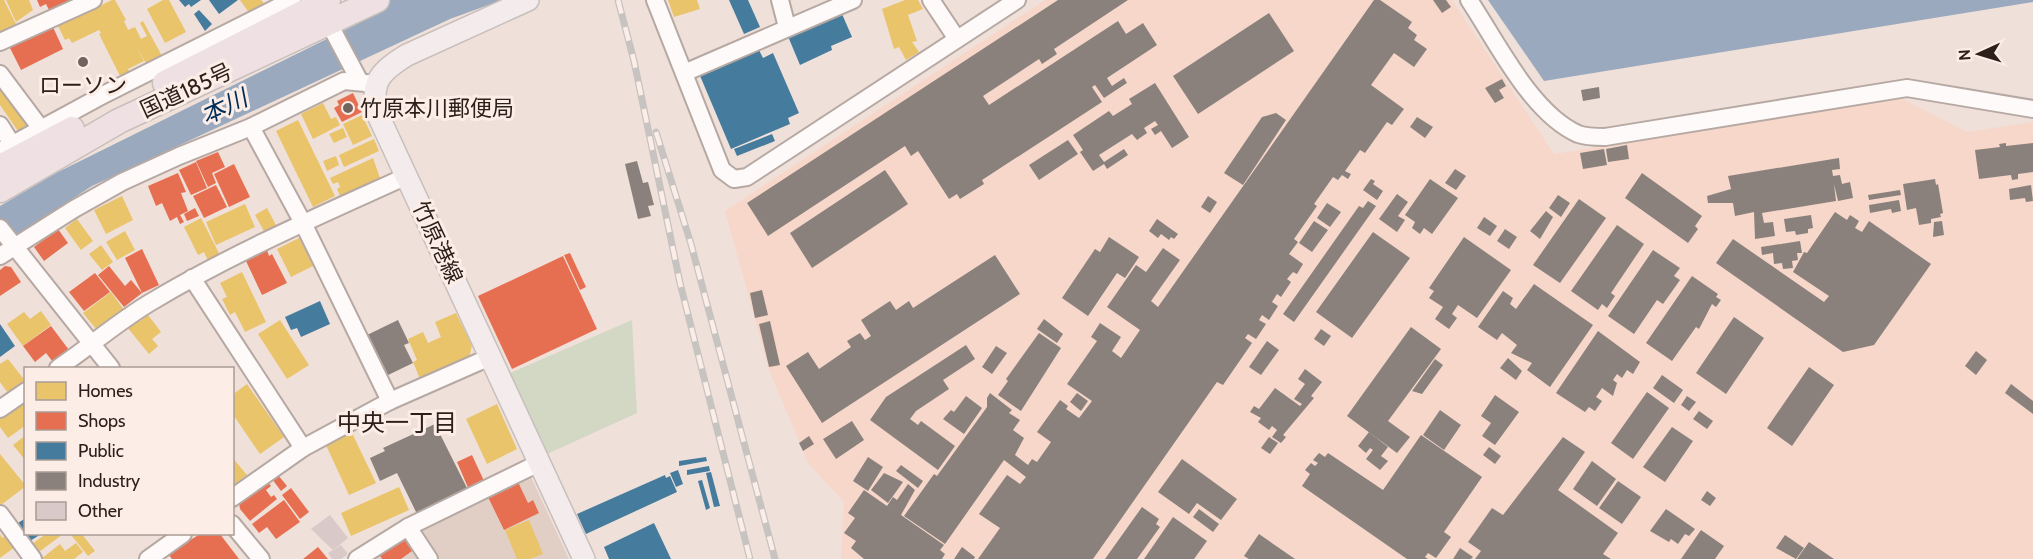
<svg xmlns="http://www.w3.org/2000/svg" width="2033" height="559" font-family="Cabin,'Noto Sans JP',sans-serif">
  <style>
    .commercial { fill: #e1cfc6 }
    .built { fill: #f6d7ca }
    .green { fill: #d2d8c4 }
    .water { fill: #9aa9bd }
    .homes { fill: #e9c46a }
    .shops { fill: #e76f51 }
    .public { fill: #457b9d }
    .industry { fill: #8a817c }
    .building { fill: #d9c9c8 }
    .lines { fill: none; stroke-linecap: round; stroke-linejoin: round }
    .minor-casing { stroke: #b6a8a2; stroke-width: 20 }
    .major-casing { stroke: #c7bfbb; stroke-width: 24 }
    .highway-casing { stroke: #c7bfbb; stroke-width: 27 }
    .minor { stroke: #fdfaf9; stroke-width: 16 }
    .major { stroke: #f4ebec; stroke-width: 21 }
    .highway { stroke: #efe1e3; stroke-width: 24 }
    .rail-casing { stroke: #c7c3c1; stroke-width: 7 }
    .rail { stroke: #fceee7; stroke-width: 4.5; stroke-dasharray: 14; stroke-linecap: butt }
    .poi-dot { fill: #71635e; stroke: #fceee7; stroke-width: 2 }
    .labels { text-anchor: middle; stroke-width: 6; stroke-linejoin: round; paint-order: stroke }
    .poi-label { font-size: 22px; fill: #2d201b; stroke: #fceee7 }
    .street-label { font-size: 22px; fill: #2d201b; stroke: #fceee7 }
    .water-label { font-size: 24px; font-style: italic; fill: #012d57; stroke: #fceee7 }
    .neighbourhood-label { font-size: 24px; fill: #2d201b; stroke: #fceee7 }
  </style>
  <rect width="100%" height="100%" fill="#f0e0da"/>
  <polygon class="commercial" points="529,473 569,559 367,559 406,533"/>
  <polygon class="built" points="1045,0 1452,0 1554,154 1899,97 1967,132 2033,122 2033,559 841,559 844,502 808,463 769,370 725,211"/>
  <polygon class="green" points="632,320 637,413 545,455 508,374"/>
  <g class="water">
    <polygon points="347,0 502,0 450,19 92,186 0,246 0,206 56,173 359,23"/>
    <polygon points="1488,0 2033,0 2033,2 1544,81"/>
  </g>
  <g class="homes">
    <polygon points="0,0 4,0 16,24 0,32"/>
    <polygon points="6,0 29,0 33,10 16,22"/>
    <polygon points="112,0 115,0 126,20 124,21 128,30 135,27 141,39 147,36 140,23 143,21 162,56 147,65 136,46 144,61 128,69 131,76 122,80 99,34 101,33 99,30 72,43 69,38 65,40 58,26"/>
    <polygon points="163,0 169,0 186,32 165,43 147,9"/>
    <polygon points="240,0 261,0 264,3 250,14"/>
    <polygon points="668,0 697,0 700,9 674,17"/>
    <polygon points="905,0 918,0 923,9 908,15 917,41 912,42 919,52 906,60 899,47 894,49 882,9"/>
    <polygon points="0,86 34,127 20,134 0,105"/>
    <polygon points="323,103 331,119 336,117 340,125 313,139 301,114"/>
    <polygon points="362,115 372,136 353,145 343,124"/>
    <polygon points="298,120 335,196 313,207 276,131"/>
    <polygon points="343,128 347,137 334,143 329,134"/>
    <polygon points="374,139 379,151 344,167 339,155"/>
    <polygon points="336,156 339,165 327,171 323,161"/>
    <polygon points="373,158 380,178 340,196 337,189 340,187 338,182 333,184 330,178"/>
    <polygon points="122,196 133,220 106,234 94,210"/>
    <polygon points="245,204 255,227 216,245 206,222"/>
    <polygon points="267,208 277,227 265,233 255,215"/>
    <polygon points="201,218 221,257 209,263 204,252 198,255 184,227"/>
    <polygon points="77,219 93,241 81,250 65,228"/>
    <polygon points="125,231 135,250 117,260 106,242"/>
    <polygon points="301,237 315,265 291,277 277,249"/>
    <polygon points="101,245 113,262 102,270 89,254"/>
    <polygon points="242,272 266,322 245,332 235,312 230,315 222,299 227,297 220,283"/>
    <polygon points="111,292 127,314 100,334 83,313"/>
    <polygon points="41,311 51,325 23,346 7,324 24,312 30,319"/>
    <polygon points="456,313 472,345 469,358 420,379 413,362 417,360 408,339 423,332 428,343 441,337 435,322"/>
    <polygon points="148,315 161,332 152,339 158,346 149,354 127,327 138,318 140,321"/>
    <polygon points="280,320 309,365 287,379 258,334"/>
    <polygon points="8,359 26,382 10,396 0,382 0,364"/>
    <polygon points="247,384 284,437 260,454 232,413 232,395"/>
    <polygon points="26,398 26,425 8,438 0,427 0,417"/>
    <polygon points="497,404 517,449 487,464 466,419"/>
    <polygon points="351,431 376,483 349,495 325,443"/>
    <polygon points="26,435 26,461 13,445"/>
    <polygon points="0,454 26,486 1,505 0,503"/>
    <polygon points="232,457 247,475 232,486"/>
    <polygon points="399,487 409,510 351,536 341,513"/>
    <polygon points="529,520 543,554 530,559 517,559 505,530"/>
    <polygon points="0,534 2,538 6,535 15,547 0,558"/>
    <polygon points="46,534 63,534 39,552 32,544"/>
    <polygon points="82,534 95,551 88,556 71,535"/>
    <polygon points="76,543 83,552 74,559 41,559 60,544 65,551"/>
  </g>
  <g class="shops">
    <polygon points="37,0 75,0 50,12 46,4 40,7"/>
    <polygon points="52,25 63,49 21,70 9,46"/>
    <polygon points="353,93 362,112 342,122 334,108 339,105 337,101"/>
    <polygon points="218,152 225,167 212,173 216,183 208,187 196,161"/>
    <polygon points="196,162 207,188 191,195 179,170"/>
    <polygon points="234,164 250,197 229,207 214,174"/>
    <polygon points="178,173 186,192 181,193 188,211 180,215 184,222 180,224 177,217 170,221 162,203 156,206 148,186"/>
    <polygon points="216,185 227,207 204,218 193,196"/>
    <polygon points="195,208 199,216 187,221 184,214"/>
    <polygon points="58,229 68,243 44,261 34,247"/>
    <polygon points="142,249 159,285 142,293 125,258"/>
    <polygon points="267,250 269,256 272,254 287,283 262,295 246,261"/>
    <polygon points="570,253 586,287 580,290 564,255"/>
    <polygon points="563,256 597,329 512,369 478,296"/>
    <polygon points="5,266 11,267 21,282 0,296 0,270"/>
    <polygon points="109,266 125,286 131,280 142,293 124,307 98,275"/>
    <polygon points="95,273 110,292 84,311 69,292"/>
    <polygon points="51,326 72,354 56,366 46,353 35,362 23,346"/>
    <polygon points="472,455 485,483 469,490 457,462"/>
    <polygon points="278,475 287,486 281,491 272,479"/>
    <polygon points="268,482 271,486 266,490 271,497 274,495 277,499 250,521 240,509 239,503"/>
    <polygon points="518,482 528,503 533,500 539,513 504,530 488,497"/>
    <polygon points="291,488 309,512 300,519 282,495"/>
    <polygon points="284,500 300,522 276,539 267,527 259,533 252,524"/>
    <polygon points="200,534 220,534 239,559 172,559 168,554"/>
    <polygon points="402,536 412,551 401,559 382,559 378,552"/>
    <polygon points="318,547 328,559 303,559"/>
  </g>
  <g class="public">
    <polygon points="179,0 201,0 191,7 189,4 185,7"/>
    <polygon points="209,0 238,0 219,14"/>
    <polygon points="729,0 748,0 760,27 744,34"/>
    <polygon points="199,10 212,24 205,31 194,14"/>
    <polygon points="842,14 852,37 831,46 832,50 800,65 787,34 833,15 834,17"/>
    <polygon points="757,46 763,58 773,53 799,113 788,118 790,124 731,149 698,71"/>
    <polygon points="772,134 775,141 737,156 734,149"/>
    <polygon points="320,301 330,324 301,337 297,328 291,330 285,317"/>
    <polygon points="0,324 15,346 0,357"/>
    <polygon points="706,457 707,461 679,466 679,461"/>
    <polygon points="709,466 710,471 687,475 687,470"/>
    <polygon points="678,470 683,484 676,487 670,473"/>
    <polygon points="711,472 720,506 714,507 706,473"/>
    <polygon points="665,475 666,478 670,476 677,492 586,534 577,514"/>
    <polygon points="702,480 710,508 706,510 698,481"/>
    <polygon points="26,518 26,534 41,534 30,541 18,523"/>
    <polygon points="654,523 671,559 609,559 604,547"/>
  </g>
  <g class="industry">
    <polygon points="1058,0 1128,0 1054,49 1057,54 1042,64 1039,59 983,96 989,105 1118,21 1126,34 1143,23 1157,45 1107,78 1112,86 1124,78 1127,83 1104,98 1095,85 1092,87 1102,102 982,180 984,184 960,199 957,194 949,199 918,151 911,156 905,146 768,236 747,203"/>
    <polygon points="1374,0 1380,0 1412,22 1408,28 1417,35 1414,40 1427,49 1414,67 1394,53 1371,85 1404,109 1392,125 1387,122 1365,153 1360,150 1345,171 1351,174 1348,179 1342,175 1338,180 1333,177 1314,204 1317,206 1294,239 1298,242 1289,254 1303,264 1297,274 1293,272 1287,279 1291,282 1281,297 1277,294 1272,302 1278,306 1269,320 1262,315 1259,320 1266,324 1256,339 1248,334 1245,338 1252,343 1223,385 1217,382 1093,559 978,559 1000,528 979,514 1007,475 1020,484 1026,477 1004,460 945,544 904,516 934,474 937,476 987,407 987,398 990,393 1012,410 1009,413 1020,420 1013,430 1024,438 1015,455 1028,465 1032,459 1037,462 1051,442 1037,432 1060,400 1068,406 1066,409 1079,418 1092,401 1067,384 1097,341 1091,337 1100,323 1121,337 1112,351 1121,358 1140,330 1107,307 1136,265 1146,272 1163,248 1180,260 1151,301 1158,307"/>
    <polygon points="1433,0 1446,0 1451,7 1442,13"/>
    <polygon points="1269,13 1294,51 1198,114 1173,76"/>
    <polygon points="1502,79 1506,86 1499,90 1504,98 1495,103 1485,88"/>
    <polygon points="1155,83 1189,137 1172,148 1161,131 1155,135 1151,129 1158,125 1155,121 1144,128 1147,133 1137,140 1132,134 1099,155 1104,162 1124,149 1128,155 1107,169 1104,164 1093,171 1080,152 1083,150 1073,135 1109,111 1113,116 1132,104 1129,99"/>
    <polygon points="1599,87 1600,98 1583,101 1581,90"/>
    <polygon points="1276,113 1286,120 1243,185 1224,173 1262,117"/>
    <polygon points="1417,117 1433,127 1425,138 1410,127"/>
    <polygon points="1068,140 1078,154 1039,180 1029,165"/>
    <polygon points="2006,143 2006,146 2033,143 2033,172 2018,174 2018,179 2012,180 2011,175 1979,179 1975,150 2000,147 1999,144"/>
    <polygon points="1627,145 1629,159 1608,162 1606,149"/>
    <polygon points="1604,149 1607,165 1583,169 1580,153"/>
    <polygon points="1839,158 1840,169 1832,170 1833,176 1840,175 1842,184 1850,182 1853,198 1838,201 1834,184 1836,201 1762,213 1764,223 1773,222 1775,236 1755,239 1754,212 1735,216 1733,203 1708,203 1707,196 1731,189 1728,176"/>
    <polygon points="637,161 643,183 648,182 654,205 648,206 651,216 638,219 625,164"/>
    <polygon points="1455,169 1466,176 1456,190 1445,183"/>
    <polygon points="885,170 908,204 812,268 790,233"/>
    <polygon points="1642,173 1702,216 1695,226 1698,229 1688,243 1625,198"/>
    <polygon points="1371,179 1375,181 1373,184 1383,191 1377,200 1363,190"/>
    <polygon points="1430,179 1458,198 1432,234 1424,228 1420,234 1412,228 1415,222 1405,215"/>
    <polygon points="1935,179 1936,185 1938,184 1943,213 1940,214 1941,217 1931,219 1931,223 1919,225 1916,208 1907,210 1903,184"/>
    <polygon points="2031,185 2033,201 2026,202 2025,198 2010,200 2009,189"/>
    <polygon points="1900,190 1901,195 1869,200 1868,195"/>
    <polygon points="1397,194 1408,202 1398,216 1405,220 1397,232 1379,219"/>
    <polygon points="1558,195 1570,203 1561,217 1549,208"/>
    <polygon points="1208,196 1217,202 1210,213 1201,207"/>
    <polygon points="1579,199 1606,218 1560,283 1533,265"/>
    <polygon points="1899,200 1901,211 1892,213 1891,209 1870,213 1869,205"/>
    <polygon points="1368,201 1376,206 1294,322 1283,314 1359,206 1363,208"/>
    <polygon points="1327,203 1341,212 1330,227 1317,218"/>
    <polygon points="1546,211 1553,217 1540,239 1530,231"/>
    <polygon points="1835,212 1847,220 1850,215 1859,221 1855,228 1862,232 1869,221 1931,264 1874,345 1843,352 1716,263 1733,239 1824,302 1829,296 1793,272 1804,252 1807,253"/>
    <polygon points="1811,215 1813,228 1808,229 1808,233 1796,235 1795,231 1786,232 1784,219"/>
    <polygon points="1484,217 1497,226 1490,236 1477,228"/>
    <polygon points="1157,219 1178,234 1174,239 1171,237 1169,240 1161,234 1158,238 1149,231"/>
    <polygon points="1314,221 1328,230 1312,252 1299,243"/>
    <polygon points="1942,221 1944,235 1933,237 1934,222"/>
    <polygon points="1617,225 1644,244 1611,293 1615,296 1607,308 1602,304 1598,310 1571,291"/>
    <polygon points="1505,229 1517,237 1509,249 1497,241"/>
    <polygon points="1373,232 1410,258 1352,338 1316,312"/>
    <polygon points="1109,237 1139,257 1125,278 1117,273 1088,316 1062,298 1095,249 1100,252"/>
    <polygon points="1464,237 1511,270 1477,318 1458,305 1452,314 1457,318 1449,329 1435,319 1443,307 1429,298 1434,291 1429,288"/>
    <polygon points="1800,241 1802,253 1797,253 1798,260 1792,261 1793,268 1783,269 1782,263 1774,264 1773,253 1762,255 1761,247"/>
    <polygon points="1653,250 1680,268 1674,276 1680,280 1663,304 1657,300 1634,334 1608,316"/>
    <polygon points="995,255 1020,294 822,423 786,366 808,352 819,369 851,347 847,341 860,333 865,340 871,336 861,320 890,301 896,310 909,301 913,308"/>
    <polygon points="1692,276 1718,294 1716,297 1721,300 1716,307 1712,304 1699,329 1696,327 1672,361 1646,343"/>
    <polygon points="1534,284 1593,325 1550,387 1527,370 1532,363 1511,353 1517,345 1502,333 1497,340 1478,327 1503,291 1513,298 1510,304 1516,309"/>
    <polygon points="762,290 768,315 755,318 750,293"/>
    <polygon points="1734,317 1764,338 1726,394 1696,373"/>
    <polygon points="1044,319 1063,334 1057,343 1037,329"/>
    <polygon points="398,320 409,343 404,345 413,363 386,376 367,335"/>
    <polygon points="770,321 780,365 769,367 759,324"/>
    <polygon points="1411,327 1441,349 1388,421 1410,437 1397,453 1347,416"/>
    <polygon points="1321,329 1331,336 1324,346 1314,339"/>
    <polygon points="1598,331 1640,362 1633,374 1627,370 1622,378 1617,374 1613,380 1617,383 1613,396 1602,388 1596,397 1602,401 1595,411 1589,407 1585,412 1556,393"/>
    <polygon points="1039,333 1061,348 1021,411 998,395 1008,381 1006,379"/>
    <polygon points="1267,341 1279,350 1261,375 1249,367"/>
    <polygon points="966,345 975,359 943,380 949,389 916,411 910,419 918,425 921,421 955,446 938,470 870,420 886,397"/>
    <polygon points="996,346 1007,353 992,374 982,367"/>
    <polygon points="1976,351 1987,360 1976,375 1965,366"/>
    <polygon points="1508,358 1522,371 1516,380 1500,368"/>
    <polygon points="1435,359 1443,365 1422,394 1412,391"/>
    <polygon points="1809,367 1834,385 1792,446 1767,428"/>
    <polygon points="1305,369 1322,382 1311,396 1314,398 1283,435 1286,437 1281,443 1272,437 1277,430 1272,426 1269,430 1258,422 1261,418 1250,412 1254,406 1259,409 1275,388 1300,406 1302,404 1294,399 1305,384 1298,379"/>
    <polygon points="1662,375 1683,390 1674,403 1653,388"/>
    <polygon points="2011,384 2033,401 2033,414 2005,393"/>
    <polygon points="1647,392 1669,408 1633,459 1611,443"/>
    <polygon points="1077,393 1088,401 1081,411 1070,402"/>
    <polygon points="1495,395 1519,412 1495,445 1482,436 1491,423 1481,416"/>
    <polygon points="966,396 982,408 964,434 943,419 951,410 954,412"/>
    <polygon points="1687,396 1696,402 1689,411 1681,405"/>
    <polygon points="1440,410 1461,425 1444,450 1423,435"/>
    <polygon points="1699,411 1713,421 1707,429 1693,419"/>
    <polygon points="852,421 864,440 836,459 823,439"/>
    <polygon points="435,424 468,490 417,514 397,473 380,481 370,458 385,451 383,448"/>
    <polygon points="1672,427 1693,441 1665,482 1643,467"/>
    <polygon points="1369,432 1388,447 1381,456 1388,461 1380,470 1366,459 1373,450 1370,448 1366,453 1358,446"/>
    <polygon points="1421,435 1482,477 1444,532 1451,537 1436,558 1428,553 1425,557 1428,559 1407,559 1302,486 1310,474 1305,470 1311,463 1315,466 1318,463 1313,460 1319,453 1325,457 1328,453 1383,490"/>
    <polygon points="809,436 814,444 803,451 799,443"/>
    <polygon points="1269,437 1278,443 1270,454 1261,448"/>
    <polygon points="1563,437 1585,452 1558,490 1618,533 1603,554 1611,559 1475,559 1481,551 1468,542 1492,508 1503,515"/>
    <polygon points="1489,447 1501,456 1495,464 1483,455"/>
    <polygon points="868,457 883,467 868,491 853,481"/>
    <polygon points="1182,459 1237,499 1221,520 1197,503 1189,514 1158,492"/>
    <polygon points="1592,461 1616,479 1597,506 1573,489"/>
    <polygon points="901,465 923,481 918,488 896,471"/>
    <polygon points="884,473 903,482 888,503 871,490"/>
    <polygon points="1618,481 1641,497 1622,524 1599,508"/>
    <polygon points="908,484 915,490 901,515 944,545 940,550 945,554 942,559 864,559 851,548 856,541 844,533 855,518 848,513 864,490 887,506 893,497 897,500"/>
    <polygon points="1707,491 1716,498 1710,506 1701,500"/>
    <polygon points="1142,507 1159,519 1156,524 1160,527 1137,559 1105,559"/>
    <polygon points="1199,509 1219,524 1213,532 1193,517"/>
    <polygon points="1666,509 1695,529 1689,536 1685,534 1678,544 1671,539 1669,542 1650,531"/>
    <polygon points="1173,517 1207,541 1194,559 1144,559"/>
    <polygon points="1701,530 1724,546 1715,559 1681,559"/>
    <polygon points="1259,534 1295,559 1249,559 1244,556"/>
    <polygon points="1785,535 1804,548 1796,559 1776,548"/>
    <polygon points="1809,542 1834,559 1797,559"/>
    <polygon points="962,547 975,557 974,559 954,559"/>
    <polygon points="1460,548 1473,557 1471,559 1453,559"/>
  </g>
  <g class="building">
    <polygon points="330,515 348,538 333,550 311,529"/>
    <polygon points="341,545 348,554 341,559 332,559 328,553"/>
  </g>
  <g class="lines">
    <defs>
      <g id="minor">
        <polyline points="655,0 722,170 734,179 747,177 1017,0"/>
        <polyline points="780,0 787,27"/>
        <polyline points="931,0 957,39"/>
        <path d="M1469 0C1497 42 1531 113 1578 134 1586 137 1597 137 1605 137L1907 88 2033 109"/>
        <polyline points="333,31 359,80"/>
        <polyline points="0,42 93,0"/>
        <polyline points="684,73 853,0"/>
        <polyline points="0,74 48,138"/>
        <polyline points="0,125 12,144"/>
        <polyline points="251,127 303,223 390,401"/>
        <polyline points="0,151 105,94 292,0"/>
        <polyline points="0,228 111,368"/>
        <polyline points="0,256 74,209 122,182 179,156 251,127 344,81 376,84"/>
        <polyline points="192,278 303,448"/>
        <path d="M58 368C89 347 119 321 151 302 233 253 321 215 407 176"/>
        <polyline points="0,409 26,391"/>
        <polyline points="232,498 303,448 390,401 490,357"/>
        <polyline points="0,514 33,559"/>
        <polyline points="232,524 261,559"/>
        <polyline points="408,527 429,559"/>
        <polyline points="148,559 183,534"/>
        <polyline points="357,559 408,527 539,463"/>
      </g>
      <path id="major" d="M528 0 407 55C381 71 370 81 377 113L584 559"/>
      <g id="highway">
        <polyline points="165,83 328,0"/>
        <polyline points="0,167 72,129"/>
        <polyline points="0,190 119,121 377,0"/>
      </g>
    </defs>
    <use href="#minor" class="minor-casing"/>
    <use href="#major" class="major-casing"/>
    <use href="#highway" class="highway-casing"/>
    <use href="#minor" class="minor"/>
    <use href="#major" class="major"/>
    <use href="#highway" class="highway"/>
    <defs>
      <g id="rail">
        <polyline points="618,0 634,61 680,283 750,559"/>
        <polyline points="656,132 691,244 775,559"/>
      </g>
    </defs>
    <use href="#rail" class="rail-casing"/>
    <use href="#rail" class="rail"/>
  </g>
  <g class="poi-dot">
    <circle cx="83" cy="62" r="6"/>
    <circle cx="348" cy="108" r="6"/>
  </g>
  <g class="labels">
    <g class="poi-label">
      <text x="83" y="93">ローソン</text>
      <text x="360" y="116" text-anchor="start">竹原本川郵便局</text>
    </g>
    <g class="street-label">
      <text transform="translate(186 90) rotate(-25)" y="8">国道185号</text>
      <text transform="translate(438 242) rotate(65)" y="8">竹原港線</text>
    </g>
    <g class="water-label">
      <text transform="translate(224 107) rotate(-25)" y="8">本川</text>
    </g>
    <g class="neighbourhood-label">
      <text x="397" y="431">中央一丁目</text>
    </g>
  </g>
  <rect x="24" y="367" width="210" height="168" fill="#fceee7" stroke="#a99c95" stroke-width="1.5"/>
  <rect x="36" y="382" width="30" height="18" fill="#e9c46a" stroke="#a99c95" stroke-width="1.5"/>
  <text x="78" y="397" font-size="18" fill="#2d201b">Homes</text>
  <rect x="36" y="412" width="30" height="18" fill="#e76f51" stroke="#a99c95" stroke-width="1.5"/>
  <text x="78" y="427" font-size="18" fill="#2d201b">Shops</text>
  <rect x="36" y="442" width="30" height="18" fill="#457b9d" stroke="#a99c95" stroke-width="1.5"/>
  <text x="78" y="457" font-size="18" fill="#2d201b">Public</text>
  <rect x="36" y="472" width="30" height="18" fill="#8a817c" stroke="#a99c95" stroke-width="1.5"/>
  <text x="78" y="487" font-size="18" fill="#2d201b">Industry</text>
  <rect x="36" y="502" width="30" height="18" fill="#d9c9c8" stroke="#a99c95" stroke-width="1.5"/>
  <text x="78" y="517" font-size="18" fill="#2d201b">Other</text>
  <g transform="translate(1979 54) rotate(266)" stroke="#fceee7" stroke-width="4.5" paint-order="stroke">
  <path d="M0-4.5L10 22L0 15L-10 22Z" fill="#2d201b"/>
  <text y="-9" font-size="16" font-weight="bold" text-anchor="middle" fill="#2d201b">N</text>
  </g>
</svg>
